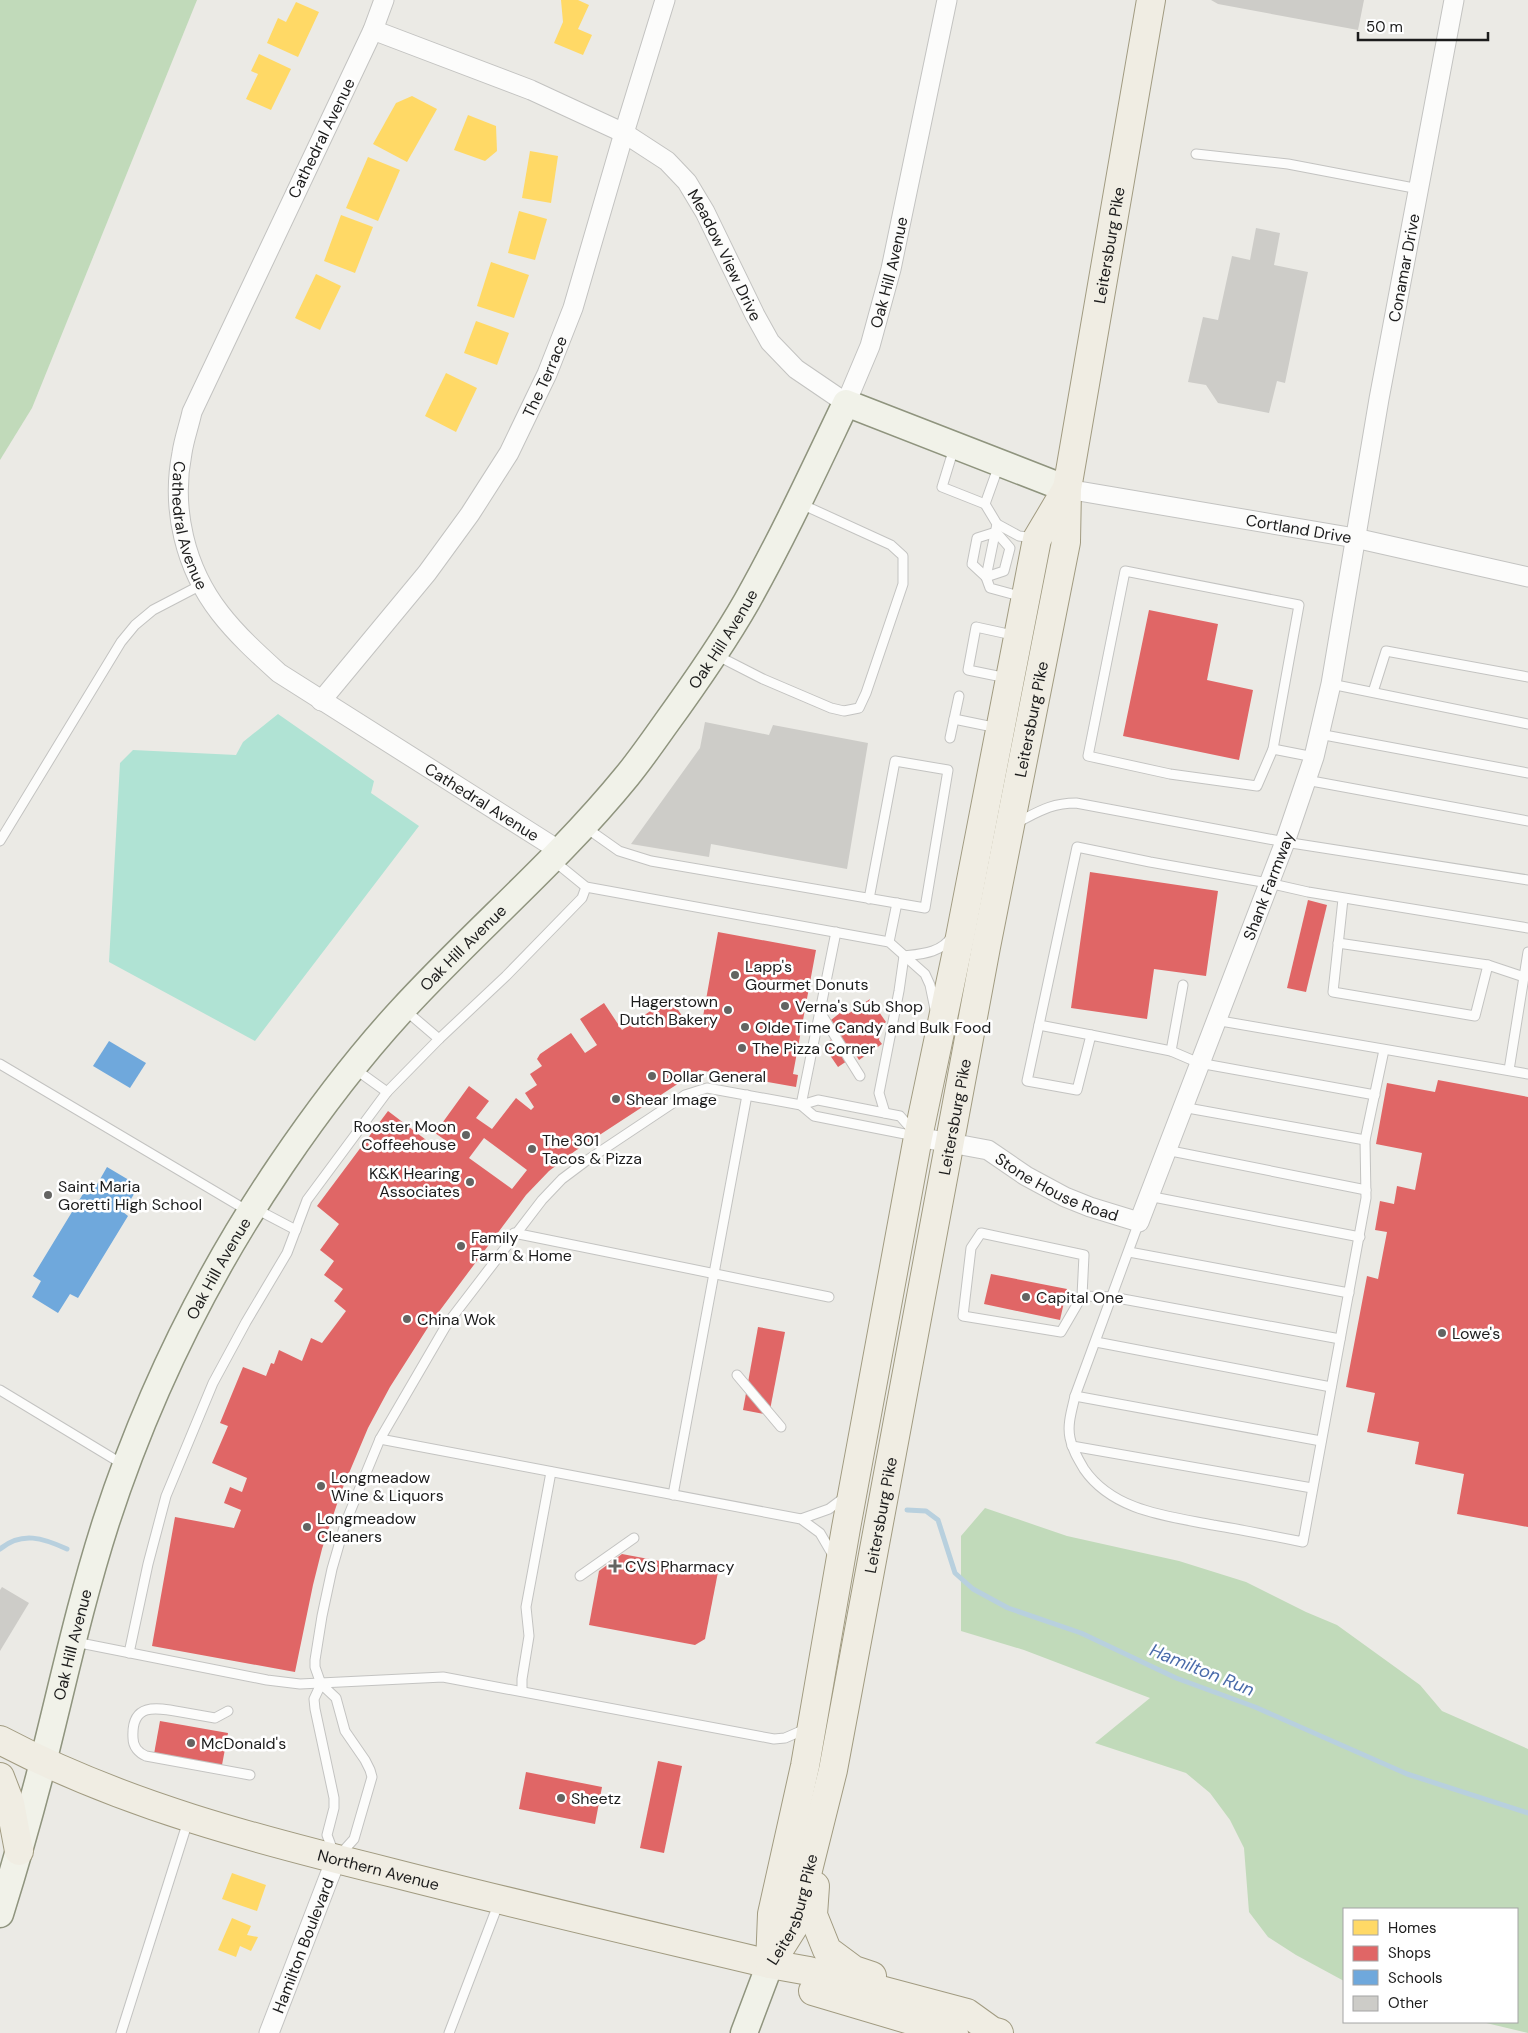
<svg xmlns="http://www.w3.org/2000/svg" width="1528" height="2033" font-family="'DM Sans',sans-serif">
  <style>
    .forest { fill: #c1daba }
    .pitch { fill: #b0e3d4 }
    .homes { fill: #ffd966 }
    .shops { fill: #e06666; fill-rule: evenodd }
    .schools { fill: #6fa8dc }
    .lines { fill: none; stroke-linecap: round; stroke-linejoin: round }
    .stream { stroke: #b8d0de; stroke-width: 5 }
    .building { fill: #cdccc8 }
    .lane-casing { stroke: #c3c3c1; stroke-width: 11 }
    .street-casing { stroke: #c3c3c1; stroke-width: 21 }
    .secondary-casing { stroke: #8f947e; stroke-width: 29 }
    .primary-casing { stroke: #a19b81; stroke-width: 30 }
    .lane { stroke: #fcfcfb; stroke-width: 9 }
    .street { stroke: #fcfcfb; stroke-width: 19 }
    .secondary { stroke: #f1f2e9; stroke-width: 26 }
    .primary { stroke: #f0ede3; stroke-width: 28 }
    .poi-dot { fill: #646462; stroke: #fff; stroke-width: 2 }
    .labels { text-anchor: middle; stroke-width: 5; stroke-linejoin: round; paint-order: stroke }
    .street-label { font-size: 16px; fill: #1c1c1c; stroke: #fff }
    .poi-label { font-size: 16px; fill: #1c1c1c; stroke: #fff; text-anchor: start }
    .water-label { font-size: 18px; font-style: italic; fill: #4a6baa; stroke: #fff }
  </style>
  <rect width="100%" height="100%" fill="#ebeae5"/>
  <g class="forest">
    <polygon points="0,0 197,0 32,408 0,460"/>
    <polygon points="985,1508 1067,1536 1179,1561 1246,1582 1306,1612 1337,1625 1420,1685 1442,1711 1528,1749 1528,2033 1482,2022 1517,2022 1517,1909 1344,1909 1344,1981 1296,1955 1268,1937 1249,1912 1244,1848 1230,1820 1210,1793 1186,1773 1095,1743 1150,1698 1024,1650 961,1631 961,1536"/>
  </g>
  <polygon class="pitch" points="278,714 374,781 371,793 419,826 255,1041 109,962 120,763 133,750 236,755 243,742"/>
  <g class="homes">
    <polygon points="561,0 578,0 589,5 578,29 592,35 583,55 554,43 563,22"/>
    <polygon points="296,2 319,12 298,57 267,43 278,18 286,22"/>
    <polygon points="259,54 291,69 271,110 246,99 258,74 251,71"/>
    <polygon points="412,96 437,109 407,162 373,144 396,103"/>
    <polygon points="468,115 496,126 497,151 485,161 454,150"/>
    <polygon points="530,151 558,156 551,203 522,198"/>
    <polygon points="368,157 400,170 378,221 346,208"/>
    <polygon points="519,211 547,219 535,260 508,253"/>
    <polygon points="341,215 373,227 355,273 324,261"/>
    <polygon points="491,262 529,275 514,318 477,306"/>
    <polygon points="316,274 341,286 320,330 295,318"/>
    <polygon points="476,321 509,333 497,365 464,353"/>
    <polygon points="446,373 477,388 456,432 425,416"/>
    <polygon points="232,1873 266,1885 257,1911 222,1899"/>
    <polygon points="232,1918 251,1926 247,1935 258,1937 251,1951 240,1946 236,1957 218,1950"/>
  </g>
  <g class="shops">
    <polygon points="1149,610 1218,624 1207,680 1253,690 1239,760 1123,736"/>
    <polygon points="1090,872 1218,891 1206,976 1154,969 1147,1019 1071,1008"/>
    <polygon points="1308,900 1327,905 1306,992 1287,988"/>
    <path d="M718 932 816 950 793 1074 798 1075 796 1087 699 1070 575 1151 549 1171 526 1195 432 1321 390 1387 368 1428 341 1492 322 1549 313 1585 295 1672 152 1646 175 1517 234 1528 241 1510 224 1503 230 1487 242 1492 247 1478 212 1463 228 1426 220 1423 243 1367 266 1376 271 1363 274 1364 279 1350 302 1361 311 1338 322 1343 346 1311 334 1301 343 1289 324 1275 334 1261 320 1250 339 1224 317 1206 388 1111 438 1149 445 1140 435 1133 469 1086 489 1101 476 1118 492 1129 516 1098 531 1110 534 1107 525 1093 537 1085 530 1074 542 1066 537 1059 540 1054 571 1033 585 1053 597 1045 580 1019 604 1003 622 1030 670 998 689 1026 701 1028ZM484 1138 527 1170 512 1189 469 1158Z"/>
    <polygon points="870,999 886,1022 881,1026 879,1040 882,1044 859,1060 856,1055 838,1067 823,1045 841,1033 831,1020 845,1009 848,1014"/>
    <polygon points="1438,1080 1528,1097 1528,1527 1457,1514 1464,1474 1415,1464 1419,1442 1367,1432 1375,1393 1346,1387 1367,1276 1378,1279 1387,1232 1375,1230 1380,1201 1394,1204 1397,1186 1415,1190 1422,1153 1376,1144 1387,1083 1435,1092"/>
    <polygon points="991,1274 1067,1289 1060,1320 984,1304"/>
    <polygon points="758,1327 785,1332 769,1415 743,1410"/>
    <polygon points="622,1554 718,1572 705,1639 695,1645 589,1625 599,1571"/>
    <polygon points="160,1721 228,1733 222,1765 154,1754"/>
    <polygon points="658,1761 682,1766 664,1853 640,1848"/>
    <polygon points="526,1772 602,1787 595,1824 519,1809"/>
  </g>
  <g class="schools">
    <polygon points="109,1041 146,1063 130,1088 93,1066"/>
    <polygon points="107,1167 139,1186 123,1212 128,1216 78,1298 70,1294 58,1313 32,1297 41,1281 33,1276 89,1184 95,1188"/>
  </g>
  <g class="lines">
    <g class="stream">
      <polyline points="907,1510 926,1511 938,1520 955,1573 973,1589 1008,1608 1081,1633 1176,1678 1255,1707 1407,1774 1528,1813"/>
      <path d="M0 1549C22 1531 43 1538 67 1549"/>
    </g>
  </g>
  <g class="building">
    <polygon points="1211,0 1364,0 1358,30 1218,4"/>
    <polygon points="1256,228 1280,233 1274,265 1308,272 1285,383 1277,381 1269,413 1218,403 1206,385 1188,382 1203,317 1218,320 1232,256 1250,260"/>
    <polygon points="705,722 769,735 773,725 868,743 847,869 711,844 709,857 631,844 700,748"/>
    <polygon points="2,1587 29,1603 0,1651 0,1590"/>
  </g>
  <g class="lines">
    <defs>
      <g id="lane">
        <polyline points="1196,154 1288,164 1419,189"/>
        <polyline points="954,448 942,487 985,504"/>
        <polyline points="999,465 985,504 997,524 986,577 990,588 1023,597"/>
        <polyline points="997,524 1019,536 1034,538"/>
        <polygon points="996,532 1010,548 1004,571 986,577 972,564 977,538"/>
        <polygon points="1125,571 1299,605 1273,749 1257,786 1170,774 1088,756"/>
        <polyline points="716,655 763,679 831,708 844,711 859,708 866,693 903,584 903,556 891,545 799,503"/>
        <polyline points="1007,678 968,670 976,627 1017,636"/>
        <polyline points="1331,684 1528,724"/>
        <polyline points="1373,692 1386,651 1528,677"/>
        <polyline points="954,719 998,728"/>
        <polyline points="1319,734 1528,773"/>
        <polyline points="950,738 959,696"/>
        <polyline points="1273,749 1314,757"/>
        <polyline points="1306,780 1528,821"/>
        <path d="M1016 823C1038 812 1051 803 1076 803L1285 842 1528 880"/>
        <polyline points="585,827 619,851 651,861 925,908 948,770 895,761 869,899"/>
        <polyline points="0,841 121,642 135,625 153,610 201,585"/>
        <polyline points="554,861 586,887 889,942 925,974 930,985 935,1009"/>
        <polyline points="1343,899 1333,992 1475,1016 1488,965 1524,977"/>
        <polyline points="889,942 897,903"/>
        <polyline points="1338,943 1488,965"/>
        <path d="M904 956C921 954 942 953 952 936"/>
        <polyline points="405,1010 439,1039"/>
        <polyline points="820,1012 860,1076"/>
        <polyline points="1215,1020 1528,1074"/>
        <polyline points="1039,1025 1091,1035"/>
        <polyline points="1171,1051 1183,985"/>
        <polyline points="0,1064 248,1211"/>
        <polyline points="355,1069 387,1092"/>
        <polyline points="1509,1070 1528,952"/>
        <polyline points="1375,1095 1199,1063 1171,1051 1091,1035 1077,1090 1027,1081 1077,847 1150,862 1268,883 1308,892 1528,928"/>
        <polyline points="801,1105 836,932"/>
        <polyline points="801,1105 814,1116 915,1136"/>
        <polyline points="1182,1107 1365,1140"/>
        <polyline points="885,1113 879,1093 899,991 904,956"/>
        <polyline points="1166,1150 1366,1190"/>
        <polyline points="1148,1196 1360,1237"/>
        <polyline points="256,1209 296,1230"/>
        <path d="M1139 1222 1075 1396C1072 1410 1067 1424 1070 1438 1072 1449 1078 1459 1084 1469 1113 1511 1167 1516 1213 1525 1243 1530 1273 1536 1303 1542L1366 1198 1365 1140 1384 1050"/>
        <polyline points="514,1233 829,1297"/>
        <polyline points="1129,1252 1349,1293"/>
        <polyline points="1082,1296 1061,1332 963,1316 971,1248 981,1233 1084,1255 1082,1296 1112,1297 1340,1339"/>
        <polyline points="1096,1342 1331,1387"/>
        <polyline points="737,1375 781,1427"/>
        <polyline points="0,1390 124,1465"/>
        <polyline points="1075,1396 1321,1441"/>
        <polyline points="380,1439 801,1519 820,1533 834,1557"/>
        <polyline points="1072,1446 1312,1488"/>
        <polyline points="673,1495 747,1095"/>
        <polyline points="801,1519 829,1509 845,1497"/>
        <polyline points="580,1576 634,1538"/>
        <polyline points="75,1642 267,1680 300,1684 443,1677 774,1739 785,1738 808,1728"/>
        <polyline points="129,1653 148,1564 166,1496 213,1383 246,1322 287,1253 307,1200 387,1092 439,1039 506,976 582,898 586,887"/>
        <polyline points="321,1684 314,1699 315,1709 334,1798 334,1808 327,1835 336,1859 354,1839 372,1777 370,1770 365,1760 345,1731 336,1698 321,1684 315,1667 315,1660 322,1616 332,1569 345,1524 380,1439 447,1324 542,1200 562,1179 586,1161 685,1095 707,1088 801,1105 818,1100 900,1116 914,1132"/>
        <polyline points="522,1691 522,1679 529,1636 526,1607 551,1472"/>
        <path d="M228 1711 215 1718C204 1716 192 1714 181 1712 155 1707 131 1703 133 1738 133 1747 139 1753 146 1756L250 1775"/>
        <polyline points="121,2033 188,1821"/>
        <polyline points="449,2033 499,1902"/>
      </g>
      <g id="street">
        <path id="s1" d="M384 0 373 30 192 412C189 426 184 439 182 453 171 509 185 568 220 613 237 635 258 654 279 673L560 851"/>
        <path id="s2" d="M373 30 531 90 624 133 667 161 687 182 705 212 755 315 770 342 796 369 846 403 870 346 891 269 947 0"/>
        <path id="s3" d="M1067 489 1355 538 1528 577"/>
        <path id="s4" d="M321 701 427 573 470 514 509 453 547 374 573 308 624 133 665 0"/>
        <path id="s5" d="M918 1137 988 1150 1026 1176 1065 1197 1090 1207 1139 1222 1285 842 1314 757 1331 684 1379 399 1454 0"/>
        <path id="s6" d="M269 2033 336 1859"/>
      </g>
      <g id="secondary">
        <path id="s7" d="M0 1914C14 1869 27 1824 39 1778 61 1692 79 1606 106 1522 147 1396 207 1274 281 1165 317 1112 357 1059 400 1012 474 931 558 861 627 776 640 760 652 743 664 726 693 686 722 645 747 601 783 537 814 470 846 403L1067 489"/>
        <polyline points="744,2033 770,1964"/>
      </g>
      <g id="primary">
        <path id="s8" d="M0 1740C123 1805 258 1840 393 1873 518 1905 644 1934 770 1964L809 1971 967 2013 992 2031 999 2033"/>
        <polyline points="0,1777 10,1803 19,1851"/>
        <polyline points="815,1886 813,1915 827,1950 854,1970 872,1976"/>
        <path id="s9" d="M770 1964 794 1926 833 1770 986 947 1066 542 1067 489 1151 0"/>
        <polyline points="770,1964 772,1914 805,1766 846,1528 918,1137 960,937 1037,539 1066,490"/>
        <polyline points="813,1991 954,2033"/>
      </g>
    </defs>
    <use href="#lane" class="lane-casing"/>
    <use href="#street" class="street-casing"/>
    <use href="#secondary" class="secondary-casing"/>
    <use href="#primary" class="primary-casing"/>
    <use href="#lane" class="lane"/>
    <use href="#street" class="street"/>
    <use href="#secondary" class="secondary"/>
    <use href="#primary" class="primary"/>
  </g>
  <g class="poi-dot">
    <circle cx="735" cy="975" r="5"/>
    <circle cx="785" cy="1006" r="5"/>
    <circle cx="728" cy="1010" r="5"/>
    <circle cx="745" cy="1027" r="5"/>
    <circle cx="742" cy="1048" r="5"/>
    <circle cx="652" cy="1076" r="5"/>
    <circle cx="616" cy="1099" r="5"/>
    <circle cx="466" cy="1135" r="5"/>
    <circle cx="532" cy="1149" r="5"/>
    <circle cx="470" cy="1182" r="5"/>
    <circle cx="48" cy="1195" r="5"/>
    <circle cx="461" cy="1246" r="5"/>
    <circle cx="1026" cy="1297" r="5"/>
    <circle cx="407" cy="1319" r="5"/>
    <circle cx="1442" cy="1333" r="5"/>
    <circle cx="321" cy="1486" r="5"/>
    <circle cx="307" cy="1527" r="5"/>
    <path d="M612.5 1558.5h5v5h5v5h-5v5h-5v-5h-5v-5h5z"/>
    <circle cx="191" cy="1743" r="5"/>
    <circle cx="561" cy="1798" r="5"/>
  </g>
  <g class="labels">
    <g class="street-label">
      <text transform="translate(321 138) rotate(-64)" y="6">Cathedral Avenue</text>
      <text dy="6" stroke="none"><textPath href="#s9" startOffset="1756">Leitersburg Pike</textPath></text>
      <text dy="6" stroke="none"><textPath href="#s2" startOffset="434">Meadow View Drive</textPath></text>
      <text dy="6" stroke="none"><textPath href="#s5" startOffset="1234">Conamar Drive</textPath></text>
      <text dy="6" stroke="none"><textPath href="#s2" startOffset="768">Oak Hill Avenue</textPath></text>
      <text dy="6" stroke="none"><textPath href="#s4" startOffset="396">The Terrace</textPath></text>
      <text dy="6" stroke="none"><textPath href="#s1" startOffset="571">Cathedral Avenue</textPath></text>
      <text dy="6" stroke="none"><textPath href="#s3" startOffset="235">Cortland Drive</textPath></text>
      <text dy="6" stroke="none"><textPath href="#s7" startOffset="1494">Oak Hill Avenue</textPath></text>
      <text dy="6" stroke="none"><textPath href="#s9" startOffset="1275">Leitersburg Pike</textPath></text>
      <text dy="6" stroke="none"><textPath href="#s1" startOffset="991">Cathedral Avenue</textPath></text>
      <text dy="6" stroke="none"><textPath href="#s5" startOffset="600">Shank Farmway</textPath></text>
      <text dy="6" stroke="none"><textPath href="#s7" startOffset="1089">Oak Hill Avenue</textPath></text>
      <text dy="6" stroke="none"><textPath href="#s9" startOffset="870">Leitersburg Pike</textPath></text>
      <text dy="6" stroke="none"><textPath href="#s5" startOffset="150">Stone House Road</textPath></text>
      <text dy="6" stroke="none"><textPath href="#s7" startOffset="684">Oak Hill Avenue</textPath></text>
      <text dy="6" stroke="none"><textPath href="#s9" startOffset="465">Leitersburg Pike</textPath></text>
      <text dy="6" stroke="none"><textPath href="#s7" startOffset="279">Oak Hill Avenue</textPath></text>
      <text dy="6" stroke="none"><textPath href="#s8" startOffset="401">Northern Avenue</textPath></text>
      <text dy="6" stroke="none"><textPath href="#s9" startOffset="60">Leitersburg Pike</textPath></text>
      <text dy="6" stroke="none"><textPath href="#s6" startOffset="94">Hamilton Boulevard</textPath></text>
    </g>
    <g class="poi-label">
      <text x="745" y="972">Lapp's<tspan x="745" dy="18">Gourmet Donuts</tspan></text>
      <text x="718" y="1007" text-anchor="end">Hagerstown<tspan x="718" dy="18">Dutch Bakery</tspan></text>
      <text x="795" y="1012">Verna's Sub Shop</text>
      <text x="755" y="1033">Olde Time Candy and Bulk Food</text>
      <text x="752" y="1054">The Pizza Corner</text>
      <text x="662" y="1082">Dollar General</text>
      <text x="626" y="1105">Shear Image</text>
      <text x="456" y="1132" text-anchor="end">Rooster Moon<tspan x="456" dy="18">Coffeehouse</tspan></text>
      <text x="542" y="1146">The 301<tspan x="542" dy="18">Tacos &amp; Pizza</tspan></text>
      <text x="460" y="1179" text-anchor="end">K&amp;K Hearing<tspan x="460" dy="18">Associates</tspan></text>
      <text x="58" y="1192">Saint Maria<tspan x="58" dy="18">Goretti High School</tspan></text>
      <text x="471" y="1243">Family<tspan x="471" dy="18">Farm &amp; Home</tspan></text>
      <text x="1036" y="1303">Capital One</text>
      <text x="417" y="1325">China Wok</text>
      <text x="1452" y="1339">Lowe's</text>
      <text x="331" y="1483">Longmeadow<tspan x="331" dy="18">Wine &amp; Liquors</tspan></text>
      <text x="317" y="1524">Longmeadow<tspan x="317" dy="18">Cleaners</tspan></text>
      <text x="625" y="1572">CVS Pharmacy</text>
      <text x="201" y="1749">McDonald's</text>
      <text x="571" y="1804">Sheetz</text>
    </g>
    <g class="water-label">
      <text transform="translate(1202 1670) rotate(22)" y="6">Hamilton Run</text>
    </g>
  </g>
  <rect x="1343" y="1908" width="175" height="115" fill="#ffffff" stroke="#a4a4a4"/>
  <rect x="1353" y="1920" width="25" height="15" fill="#ffd966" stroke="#a4a4a4"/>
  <text x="1388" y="1933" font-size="15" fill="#1c1c1c">Homes</text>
  <rect x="1353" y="1946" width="25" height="15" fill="#e06666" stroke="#a4a4a4"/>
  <text x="1388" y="1958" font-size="15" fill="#1c1c1c">Shops</text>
  <rect x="1353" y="1970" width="25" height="15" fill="#6fa8dc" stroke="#a4a4a4"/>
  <text x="1388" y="1983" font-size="15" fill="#1c1c1c">Schools</text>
  <rect x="1353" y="1996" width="25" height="15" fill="#cdccc8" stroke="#a4a4a4"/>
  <text x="1388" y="2008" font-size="15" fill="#1c1c1c">Other</text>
  <path d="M1358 32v8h130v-8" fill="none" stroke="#1c1c1c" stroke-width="2.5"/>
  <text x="1366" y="32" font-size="15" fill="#1c1c1c" stroke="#ffffff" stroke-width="4" paint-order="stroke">50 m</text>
</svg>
